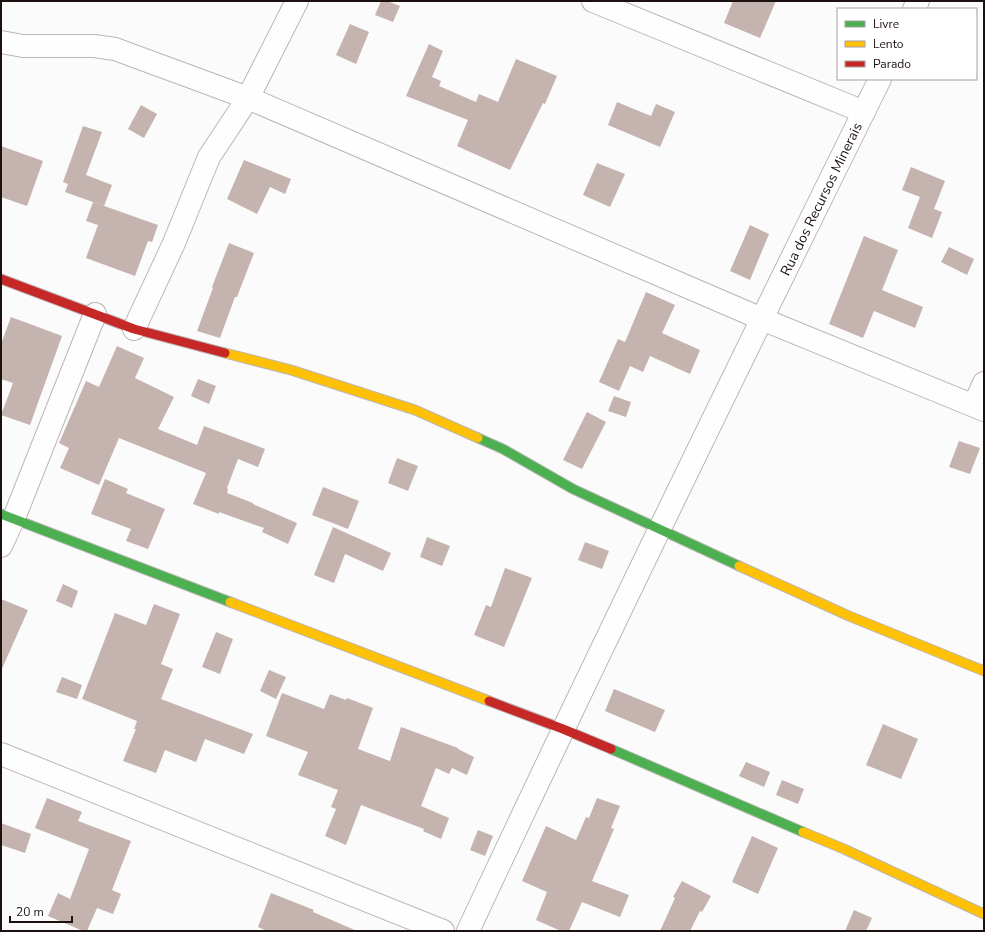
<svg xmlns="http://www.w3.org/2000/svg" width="985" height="932" font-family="'Nunito Sans',sans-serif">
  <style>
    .building { fill: #c5b3b0 }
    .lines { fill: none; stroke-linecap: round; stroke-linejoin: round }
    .street-casing { stroke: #bbb6b5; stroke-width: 24 }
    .fast-casing { stroke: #bbb6b5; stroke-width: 11 }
    .slow-casing { stroke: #bbb6b5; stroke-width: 11 }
    .jam-casing { stroke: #bbb6b5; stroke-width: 11 }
    .street { stroke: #fefefe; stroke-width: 22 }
    .fast { stroke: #4caf50; stroke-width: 9 }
    .slow { stroke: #ffc107; stroke-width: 9 }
    .jam { stroke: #c62828; stroke-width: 9 }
    .labels { text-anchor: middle; stroke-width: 3; stroke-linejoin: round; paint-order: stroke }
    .street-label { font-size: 14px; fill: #1c110f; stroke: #fff }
  </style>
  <rect width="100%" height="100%" fill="#fbfbfb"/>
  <g class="building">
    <polygon points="381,1 387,1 400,6 393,22 375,15"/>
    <polygon points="733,1 776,1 760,38 724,23"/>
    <polygon points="350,24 369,32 356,64 336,55"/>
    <polygon points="429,44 443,51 432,77 441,81 439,86 476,102 479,94 498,102 516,59 557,76 545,104 543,103 510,170 457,146 468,120 406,96"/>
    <polygon points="617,102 651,116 656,104 675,112 660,147 608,125"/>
    <polygon points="141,105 157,114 144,138 128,129"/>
    <polygon points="83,126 102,132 86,175 112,185 104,206 65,192 68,184 63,182"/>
    <polygon points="1,146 43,161 27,206 1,197"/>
    <polygon points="244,160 291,179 285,194 270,187 257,214 227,199"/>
    <polygon points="597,163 625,174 610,207 583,195"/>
    <polygon points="911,167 945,181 934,209 942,212 932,238 908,228 920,197 902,190"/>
    <polygon points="93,202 158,225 152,242 148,241 135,276 86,258 98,225 86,221"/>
    <polygon points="750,225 769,234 750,280 730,271"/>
    <polygon points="864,236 898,250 882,290 923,307 915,328 874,311 863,338 829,324"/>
    <polygon points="229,243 254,253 237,297 235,297 220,338 197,331 213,288 212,287"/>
    <polygon points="949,247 974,259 967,275 941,262"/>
    <polygon points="646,292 675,305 662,333 700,350 690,374 650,356 643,372 630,366 619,391 599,382 618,339 625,342"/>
    <polygon points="11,317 62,336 30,425 1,415 13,383 1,379 1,344"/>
    <polygon points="117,346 144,358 135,378 174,397 158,429 197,445 204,426 265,449 258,467 238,459 227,488 228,489 227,493 253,503 253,504 297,523 288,544 262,532 264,528 219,512 219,514 193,504 206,473 119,438 99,485 60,468 69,448 59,443 86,381 99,387"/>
    <polygon points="198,379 216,386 209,404 191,396"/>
    <polygon points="614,396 631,402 626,417 608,411"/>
    <polygon points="587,412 606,422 582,469 563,460"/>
    <polygon points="959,441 980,448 970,474 949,467"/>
    <polygon points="397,458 418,466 408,491 388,483"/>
    <polygon points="105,479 128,489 126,493 165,509 148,549 126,541 131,529 91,514"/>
    <polygon points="323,487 359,501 348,529 312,515"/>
    <polygon points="333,527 391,553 383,571 345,554 334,583 314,575"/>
    <polygon points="427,537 450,546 442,566 420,557"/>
    <polygon points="585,542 609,551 602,569 578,560"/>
    <polygon points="505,568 532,578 504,647 474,635 486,605 491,607"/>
    <polygon points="63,584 78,591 72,608 56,601"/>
    <polygon points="1,599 28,610 1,671"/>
    <polygon points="154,604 180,614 161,664 173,669 161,699 253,734 244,754 205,739 196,762 165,750 156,773 123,761 136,729 134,729 137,721 82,699 115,613 146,625"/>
    <polygon points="216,632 233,639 220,674 202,667"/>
    <polygon points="269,670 286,677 276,699 260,691"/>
    <polygon points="62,677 82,685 77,699 56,692"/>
    <polygon points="614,689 665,710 655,732 605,711"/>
    <polygon points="282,693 324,709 330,694 346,700 347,698 373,708 358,749 390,761 401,727 458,748 458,749 474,757 467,775 452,768 449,774 436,768 421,806 449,818 441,839 423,831 424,829 361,805 346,845 325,836 336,809 331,807 338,790 298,775 308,752 266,736"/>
    <polygon points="883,724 918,739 901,779 866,765"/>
    <polygon points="746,762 770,772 764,787 739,776"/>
    <polygon points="782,780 804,789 798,804 776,795"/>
    <polygon points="47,798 82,812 78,821 131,841 112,890 121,894 113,914 97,908 87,931 83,931 48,916 58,893 70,899 89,849 35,828"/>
    <polygon points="597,798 620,806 611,828 614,829 592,881 629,895 620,917 582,902 569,931 561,931 536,920 547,892 522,881 546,826 576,840 586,817 589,818"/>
    <polygon points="1,823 31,834 25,853 1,845"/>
    <polygon points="478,830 493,836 485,856 470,850"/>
    <polygon points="752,836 778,848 758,894 732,882"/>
    <polygon points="682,881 711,896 702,912 700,911 690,931 660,931 675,898 673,897"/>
    <polygon points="271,893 314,910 313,912 357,931 267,931 258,927"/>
    <polygon points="854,910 872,918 866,931 845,931"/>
  </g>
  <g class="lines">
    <defs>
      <g id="street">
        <polyline points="593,1 864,112"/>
        <polyline points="914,9 918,1"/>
        <polyline points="1,42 23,46 94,46 115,49 248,98 762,319 984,410"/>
        <polyline points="134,329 174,243 209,157 248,98 297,1"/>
        <polyline points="974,405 984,383"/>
        <polyline points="1,546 14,518 95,314"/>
        <polyline points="1,754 443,931"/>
        <path d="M468 931C602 645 740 362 880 79"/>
      </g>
      <g id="fast">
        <polyline points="478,438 503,449 573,489 739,566"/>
        <polyline points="1,514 230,602"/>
        <polyline points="611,749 803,832"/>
      </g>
      <g id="slow">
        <polyline points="225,353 291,370 415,410 478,438"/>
        <polyline points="739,566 849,616 984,671"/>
        <polyline points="230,602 489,701"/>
        <polyline points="803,832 844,849 984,914"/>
      </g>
      <g id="jam">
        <polyline points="1,279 134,329 225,353"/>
        <polyline points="489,701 563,729 611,749"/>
      </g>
    </defs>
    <use href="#street" class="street-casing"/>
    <use href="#fast" class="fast-casing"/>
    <use href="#slow" class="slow-casing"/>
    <use href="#jam" class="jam-casing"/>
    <use href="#street" class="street"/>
    <use href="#fast" class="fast"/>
    <use href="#slow" class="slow"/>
    <use href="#jam" class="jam"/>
  </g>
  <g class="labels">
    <g class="street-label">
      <text transform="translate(821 199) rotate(-64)" y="5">Rua dos Recursos Minerais</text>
    </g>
  </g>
  <rect width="985" height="932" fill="none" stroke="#1c110f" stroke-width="4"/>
  <rect x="837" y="8" width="140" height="72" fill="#ffffff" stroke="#a4a09f"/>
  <rect x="845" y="21" width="20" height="6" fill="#4caf50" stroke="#a4a09f"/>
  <text x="873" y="28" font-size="12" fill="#1c110f">Livre</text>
  <rect x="845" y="41" width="20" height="6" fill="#ffc107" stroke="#a4a09f"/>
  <text x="873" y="48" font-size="12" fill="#1c110f">Lento</text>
  <rect x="845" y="61" width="20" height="6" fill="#c62828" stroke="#a4a09f"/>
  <text x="873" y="68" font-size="12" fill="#1c110f">Parado</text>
  <path d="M10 916v6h62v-6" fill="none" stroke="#1c110f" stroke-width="2"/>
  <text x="16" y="916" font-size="12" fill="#1c110f" stroke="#ffffff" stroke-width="3" paint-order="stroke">20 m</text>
</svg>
